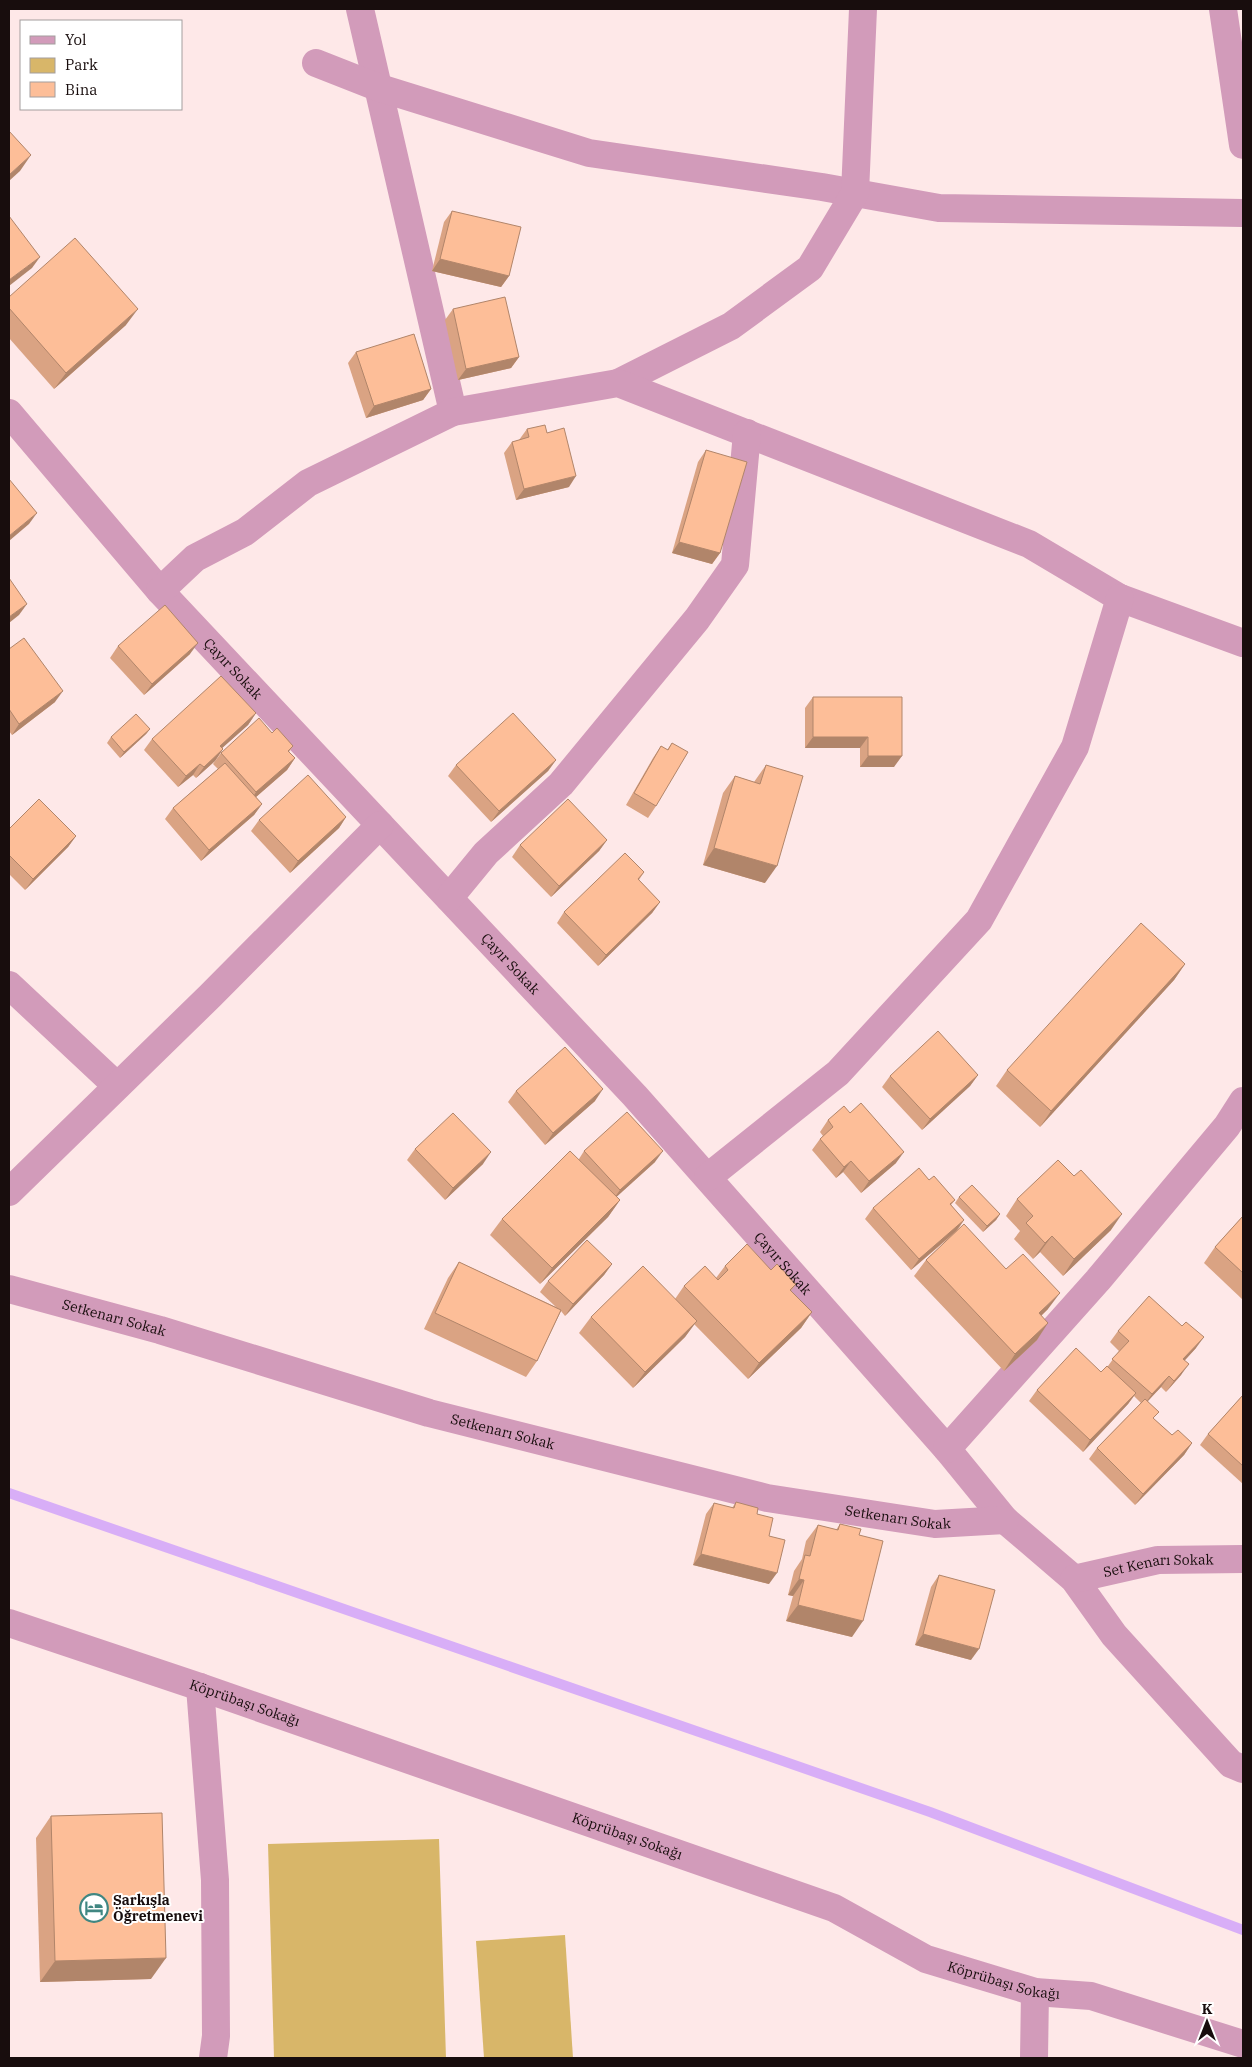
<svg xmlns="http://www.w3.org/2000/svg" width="1252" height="2067" font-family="'IBM Plex Serif',serif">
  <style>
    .green { fill: #d8b669 }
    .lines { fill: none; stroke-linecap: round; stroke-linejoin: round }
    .stream { stroke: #d8aef7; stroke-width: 10 }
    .street { stroke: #d29bba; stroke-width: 28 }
    .wall { fill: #daa383 }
    .shaded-wall { fill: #b1856a }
    .building { fill: #fdbe98; stroke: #b1856a }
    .labels { text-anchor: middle; stroke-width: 4; stroke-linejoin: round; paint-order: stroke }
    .street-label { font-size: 14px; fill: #180d0d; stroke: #fff }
    .poi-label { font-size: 14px; font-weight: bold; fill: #180d0d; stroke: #fff; text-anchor: start }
  </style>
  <rect width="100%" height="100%" fill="#fee8e8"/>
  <g class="green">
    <polygon points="439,1839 446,2058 274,2058 268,1844"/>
    <polygon points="565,1935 573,2058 484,2058 476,1941"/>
  </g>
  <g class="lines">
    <polyline class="stream" points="9,1493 930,1812 1243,1930"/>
    <g class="street">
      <polyline points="360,9 453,412"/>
      <polyline points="1223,9 1243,145"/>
      <polyline points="316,63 377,87 589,153 822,187 939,208 1243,213"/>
      <polyline points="618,383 731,326 810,268 855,193 863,9"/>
      <path id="s1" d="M9 413 160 591 635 1096 947 1449 1005 1520 1074 1579 1114 1635 1231 1764 1243 1769"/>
      <polyline points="160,591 195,558 245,532 308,483 453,412 618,383 1029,544 1120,598 1243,643"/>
      <polyline points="449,898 486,853 561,784 697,619 735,565 747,433"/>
      <polyline points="9,985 117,1086"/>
      <polyline points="708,1177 838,1073 979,920 1075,747 1120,598"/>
      <polyline points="9,1192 210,996 380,825"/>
      <path id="s2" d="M9 1289 160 1330 429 1413 767 1498 935 1524 1005 1520"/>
      <polyline points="947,1449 1098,1280 1227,1126 1243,1101"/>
      <path id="s3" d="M1074 1579 1158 1560 1243 1559"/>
      <path id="s4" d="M9 1623 200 1687 834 1908 926 1959 1035 1992 1091 1996 1243 2044"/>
      <polyline points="200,1687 215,1880 216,2036 213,2058"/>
      <polyline points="1034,2058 1035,1992"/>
    </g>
  </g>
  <g class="wall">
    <polygon points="452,211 509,276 501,287 432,271 444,222"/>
    <polygon points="9,297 126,325 54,389 9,338"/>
    <polygon points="453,309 519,357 511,368 458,380 445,320"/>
    <polygon points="356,352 431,389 423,400 366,418 348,363"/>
    <polygon points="527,429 547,433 569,487 516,500 504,453 512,442 519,440"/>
    <polygon points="706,450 720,553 712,564 672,553 698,462"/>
    <polygon points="118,646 190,654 144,695 110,658"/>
    <polygon points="9,649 55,702 12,735 9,731"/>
    <polygon points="813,697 902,697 894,767 860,767 860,748 805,748 805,708"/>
    <polygon points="256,713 248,725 222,748 223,749 215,761 196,778 193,775 178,787 144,750 152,739"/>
    <polygon points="150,729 146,734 120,758 107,743 111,737"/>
    <polygon points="272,733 293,746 289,752 295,758 287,770 256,797 262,804 254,815 201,861 165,819 173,808 218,769 213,764 221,753"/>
    <polygon points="672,743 656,806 648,818 626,805 653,758 661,746 667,750"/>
    <polygon points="556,760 548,771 491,822 448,776 456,765"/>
    <polygon points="766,765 765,883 703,865 723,793 735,776 754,782"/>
    <polygon points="346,817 339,828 290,873 251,831 259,820"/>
    <polygon points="9,829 76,836 68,847 25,890 9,874"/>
    <polygon points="607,840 599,851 551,897 512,857 520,845"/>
    <polygon points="644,872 639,880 660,902 652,913 598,966 557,923 564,912"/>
    <polygon points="1185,964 1174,980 1040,1127 996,1086 1007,1070"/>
    <polygon points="978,1075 970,1086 922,1130 882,1087 890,1076"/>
    <polygon points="516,1091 595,1101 545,1145 508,1102"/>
    <polygon points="828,1120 896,1163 861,1193 843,1172 836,1178 812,1150 820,1139 823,1136 820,1132"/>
    <polygon points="415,1149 483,1164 445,1200 407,1160"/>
    <polygon points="584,1151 655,1162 616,1197 620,1200 608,1217 540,1284 490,1235 502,1219 579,1159"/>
    <polygon points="929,1180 955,1200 951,1205 964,1220 957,1231 1006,1269 1048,1309 1041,1316 1037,1340 1004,1371 914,1276 926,1260 956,1232 911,1270 865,1219 873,1208"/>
    <polygon points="959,1197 1000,1214 996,1220 983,1232 955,1203"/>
    <polygon points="1017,1199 1111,1230 1063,1276 1040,1252 1033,1259 1014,1239 1020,1231 1006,1216"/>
    <polygon points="1243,1216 1243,1300 1204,1263 1215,1247"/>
    <polygon points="459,1262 556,1307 540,1292 548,1281 612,1264 604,1275 565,1316 561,1311 537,1361 526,1377 424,1329 448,1278"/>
    <polygon points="725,1266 771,1270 796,1284 791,1291 812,1312 801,1328 748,1379 694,1324 685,1337 633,1388 579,1333 591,1317 675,1299 684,1286 716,1278"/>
    <polygon points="1118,1331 1196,1348 1185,1360 1181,1375 1166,1392 1161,1387 1148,1401 1154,1419 1172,1435 1192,1443 1184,1455 1135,1505 1089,1459 1097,1448 1141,1403 1134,1396 1128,1404 1083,1452 1029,1401 1037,1390 1101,1372 1108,1366 1119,1351 1110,1342"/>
    <polygon points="1243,1395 1243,1484 1200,1445 1208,1434"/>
    <polygon points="736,1502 757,1514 769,1536 769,1584 693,1565 706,1514 714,1503 732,1508"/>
    <polygon points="840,1524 859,1535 852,1637 786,1621 793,1596 788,1595 794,1571 802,1559 806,1541 818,1525 836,1530"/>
    <polygon points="939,1575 971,1660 915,1645 931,1587"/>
    <polygon points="51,1816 151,1979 40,1982 36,1838"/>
  </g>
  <g class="shaded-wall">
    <polygon points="31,155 20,171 9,181 9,175"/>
    <polygon points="40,257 32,268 9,286 9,280"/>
    <polygon points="440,259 509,276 501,287 432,271"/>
    <polygon points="138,309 126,325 54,389 66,373"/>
    <polygon points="519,357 511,368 458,380 466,369"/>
    <polygon points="431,389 423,400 366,418 374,406"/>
    <polygon points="576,476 569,487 516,500 524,489"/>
    <polygon points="37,513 29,524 9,541 9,536"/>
    <polygon points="679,542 720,553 712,564 672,553"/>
    <polygon points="27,604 19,615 9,623 9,617"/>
    <polygon points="198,643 190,654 144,695 152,684"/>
    <polygon points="63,691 55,702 12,735 19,724"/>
    <polygon points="256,713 248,725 212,757 220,746"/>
    <polygon points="150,729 146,734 120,758 124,752"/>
    <polygon points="813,737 868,737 860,748 805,748"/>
    <polygon points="223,749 215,761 196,778 204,767"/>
    <polygon points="868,756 902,756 894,767 860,767"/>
    <polygon points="295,758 287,770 249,803 256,792"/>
    <polygon points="556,760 548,771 491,822 499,811"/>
    <polygon points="200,764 193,775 178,787 186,776"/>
    <polygon points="262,804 254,815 201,861 209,850"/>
    <polygon points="346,817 339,828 290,873 298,861"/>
    <polygon points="76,836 68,847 25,890 33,879"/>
    <polygon points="607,840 599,851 551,897 559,886"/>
    <polygon points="714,848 777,866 765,883 703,865"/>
    <polygon points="660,902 652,913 598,966 606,955"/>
    <polygon points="1185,964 1174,980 1040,1127 1051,1111"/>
    <polygon points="978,1075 970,1086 922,1130 930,1119"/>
    <polygon points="603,1089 595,1101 545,1145 553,1133"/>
    <polygon points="663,1151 655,1162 612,1201 620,1190"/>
    <polygon points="491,1152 483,1164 445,1200 453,1188"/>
    <polygon points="904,1152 896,1163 861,1193 869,1181"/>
    <polygon points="851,1161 843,1172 836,1178 844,1167"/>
    <polygon points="620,1200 608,1217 540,1284 552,1268"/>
    <polygon points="1000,1214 996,1220 983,1232 987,1226"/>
    <polygon points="1122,1214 1111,1230 1063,1276 1074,1259"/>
    <polygon points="964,1220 956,1231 911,1270 919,1259"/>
    <polygon points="1052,1236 1040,1252 1033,1259 1045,1243"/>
    <polygon points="612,1264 604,1275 565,1316 573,1304"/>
    <polygon points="1060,1293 1048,1309 1027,1329 1039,1313"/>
    <polygon points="812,1312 801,1328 748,1379 759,1363"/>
    <polygon points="697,1321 685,1337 633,1388 645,1372"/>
    <polygon points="1048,1323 1037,1340 1004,1371 1015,1354"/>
    <polygon points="1204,1337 1196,1348 1175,1371 1183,1359"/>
    <polygon points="1189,1364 1181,1375 1166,1392 1174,1381"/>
    <polygon points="1169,1376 1161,1387 1144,1405 1152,1394"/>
    <polygon points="1136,1393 1128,1404 1083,1452 1090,1440"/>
    <polygon points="1192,1443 1184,1455 1135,1505 1143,1494"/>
    <polygon points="701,1554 777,1573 769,1584 693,1565"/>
    <polygon points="799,1579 804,1580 793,1596 788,1595"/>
    <polygon points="798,1605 863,1621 852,1637 786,1621"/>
    <polygon points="923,1634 979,1649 971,1660 915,1645"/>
    <polygon points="166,1958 151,1979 40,1982 55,1961"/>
  </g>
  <g class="building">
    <polygon points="9,131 31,155 9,175"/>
    <polygon points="452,211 521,227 509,276 440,259"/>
    <polygon points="9,216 40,257 9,280"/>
    <polygon points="75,238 138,309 66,373 9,308 9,297"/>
    <polygon points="505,297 519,357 466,369 453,309"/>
    <polygon points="414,334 431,389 374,406 356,352"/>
    <polygon points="545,425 547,433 564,428 576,476 524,489 512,442 529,437 527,429"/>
    <polygon points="706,450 747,462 720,553 679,542"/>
    <polygon points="9,479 37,513 9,536"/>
    <polygon points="9,578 27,604 9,617"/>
    <polygon points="165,605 198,643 152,684 118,646"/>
    <polygon points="24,638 63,691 19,724 9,709 9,649"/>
    <polygon points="221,676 256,713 220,746 223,749 204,767 200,764 186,776 152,739"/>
    <polygon points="813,697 902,697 902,756 868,756 868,737 813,737"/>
    <polygon points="513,713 556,760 499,811 456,765"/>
    <polygon points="136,714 150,729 124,752 111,737"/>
    <polygon points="259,718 272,733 277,728 293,746 288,751 295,758 256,792 221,753"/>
    <polygon points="672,743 688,752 656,806 634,793 661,746 668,750"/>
    <polygon points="225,763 262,804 209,850 173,808"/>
    <polygon points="766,765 803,776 777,866 714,848 735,776 760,784"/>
    <polygon points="308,775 346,817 298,861 259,820"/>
    <polygon points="39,799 76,836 33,879 9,855 9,829"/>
    <polygon points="568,799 607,840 559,886 520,845"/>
    <polygon points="625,853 644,872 638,879 660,902 606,955 564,912"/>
    <polygon points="1141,923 1185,964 1051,1111 1007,1070"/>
    <polygon points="938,1031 978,1075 930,1119 890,1076"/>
    <polygon points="565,1047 603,1089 553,1133 516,1091"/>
    <polygon points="861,1103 904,1152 869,1181 851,1161 844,1167 820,1139 833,1127 828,1120 844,1106 850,1113"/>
    <polygon points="627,1112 663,1151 620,1190 584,1151"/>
    <polygon points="453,1113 491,1152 453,1188 415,1149"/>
    <polygon points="570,1151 620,1200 552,1268 502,1219"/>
    <polygon points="1058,1160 1074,1176 1081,1170 1122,1214 1074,1259 1052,1236 1045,1243 1026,1223 1033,1216 1017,1199"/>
    <polygon points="919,1168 929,1180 934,1176 955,1200 950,1204 964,1220 919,1259 873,1208"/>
    <polygon points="972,1185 1000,1214 987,1226 959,1197"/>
    <polygon points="1243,1216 1243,1273 1215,1247"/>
    <polygon points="964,1224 1006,1269 1023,1254 1060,1293 1039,1313 1048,1323 1015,1354 926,1260"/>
    <polygon points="587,1240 612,1264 573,1304 548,1281"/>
    <polygon points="747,1244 771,1270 777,1264 796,1284 790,1290 812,1312 759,1363 684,1286 705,1266 718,1280 728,1270 725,1266"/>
    <polygon points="459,1262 561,1310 537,1361 435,1313"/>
    <polygon points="643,1266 697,1321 645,1372 591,1317"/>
    <polygon points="1149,1296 1182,1326 1186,1322 1204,1337 1183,1359 1189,1364 1174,1381 1169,1376 1152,1394 1112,1359 1129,1341 1118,1331"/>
    <polygon points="1076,1348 1101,1372 1107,1366 1136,1393 1090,1440 1037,1390"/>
    <polygon points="1243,1395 1243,1466 1208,1434"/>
    <polygon points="1145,1399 1159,1412 1153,1418 1172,1435 1178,1430 1192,1443 1143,1494 1097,1448"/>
    <polygon points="736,1502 758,1508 757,1514 773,1518 769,1536 785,1540 777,1573 701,1554 714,1503 734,1508"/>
    <polygon points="840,1524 861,1529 859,1535 883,1541 863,1621 798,1605 804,1580 799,1579 805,1555 810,1556 818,1525 838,1530"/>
    <polygon points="939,1575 995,1590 979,1649 923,1634"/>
    <polygon points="162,1813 166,1958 55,1961 51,1816"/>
  </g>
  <defs>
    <symbol id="hotel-ring" viewBox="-11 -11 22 22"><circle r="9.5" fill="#fff" stroke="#408782" stroke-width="1.5"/><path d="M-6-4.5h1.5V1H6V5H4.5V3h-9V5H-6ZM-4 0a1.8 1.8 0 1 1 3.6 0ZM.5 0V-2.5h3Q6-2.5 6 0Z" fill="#408782"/></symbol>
  </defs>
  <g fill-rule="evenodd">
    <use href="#hotel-ring" x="78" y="1892" width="32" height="32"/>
  </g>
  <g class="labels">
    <g class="street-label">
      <text dy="5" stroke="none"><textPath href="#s1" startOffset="340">Çayır Sokak</textPath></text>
      <text dy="5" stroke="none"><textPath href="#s1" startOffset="745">Çayır Sokak</textPath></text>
      <text dy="5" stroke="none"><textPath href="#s1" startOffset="1150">Çayır Sokak</textPath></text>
      <text dy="5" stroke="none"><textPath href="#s2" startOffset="109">Setkenarı Sokak</textPath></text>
      <text dy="5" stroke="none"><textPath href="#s2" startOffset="514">Setkenarı Sokak</textPath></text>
      <text dy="5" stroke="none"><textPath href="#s2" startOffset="919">Setkenarı Sokak</textPath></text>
      <text dy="5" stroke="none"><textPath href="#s3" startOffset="86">Set Kenarı Sokak</textPath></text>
      <text dy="5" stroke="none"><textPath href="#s4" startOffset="249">Köprübaşı Sokağı</textPath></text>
      <text dy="5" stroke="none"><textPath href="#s4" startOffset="654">Köprübaşı Sokağı</textPath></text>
      <text dy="5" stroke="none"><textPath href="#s4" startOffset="1059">Köprübaşı Sokağı</textPath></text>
    </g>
    <g class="poi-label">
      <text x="113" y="1905">Şarkışla<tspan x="113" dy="16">Öğretmenevi</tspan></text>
    </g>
  </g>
  <rect width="1252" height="2067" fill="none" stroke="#180d0d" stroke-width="20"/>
  <rect x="20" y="20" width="162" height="90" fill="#ffffff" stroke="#a39e9e"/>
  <rect x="30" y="36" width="25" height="8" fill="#d29bba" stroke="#a39e9e"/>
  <text x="65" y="45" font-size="15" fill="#180d0d">Yol</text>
  <rect x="30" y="58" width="25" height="15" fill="#d8b669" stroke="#a39e9e"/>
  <text x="65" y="70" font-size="15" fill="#180d0d">Park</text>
  <rect x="30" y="82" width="25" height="15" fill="#fdbe98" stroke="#a39e9e"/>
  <text x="65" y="95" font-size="15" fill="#180d0d">Bina</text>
  <g transform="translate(1207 2022)" stroke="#ffffff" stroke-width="4" paint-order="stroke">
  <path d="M0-4L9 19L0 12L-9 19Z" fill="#180d0d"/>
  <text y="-8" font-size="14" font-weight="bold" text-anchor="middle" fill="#180d0d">K</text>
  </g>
</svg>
